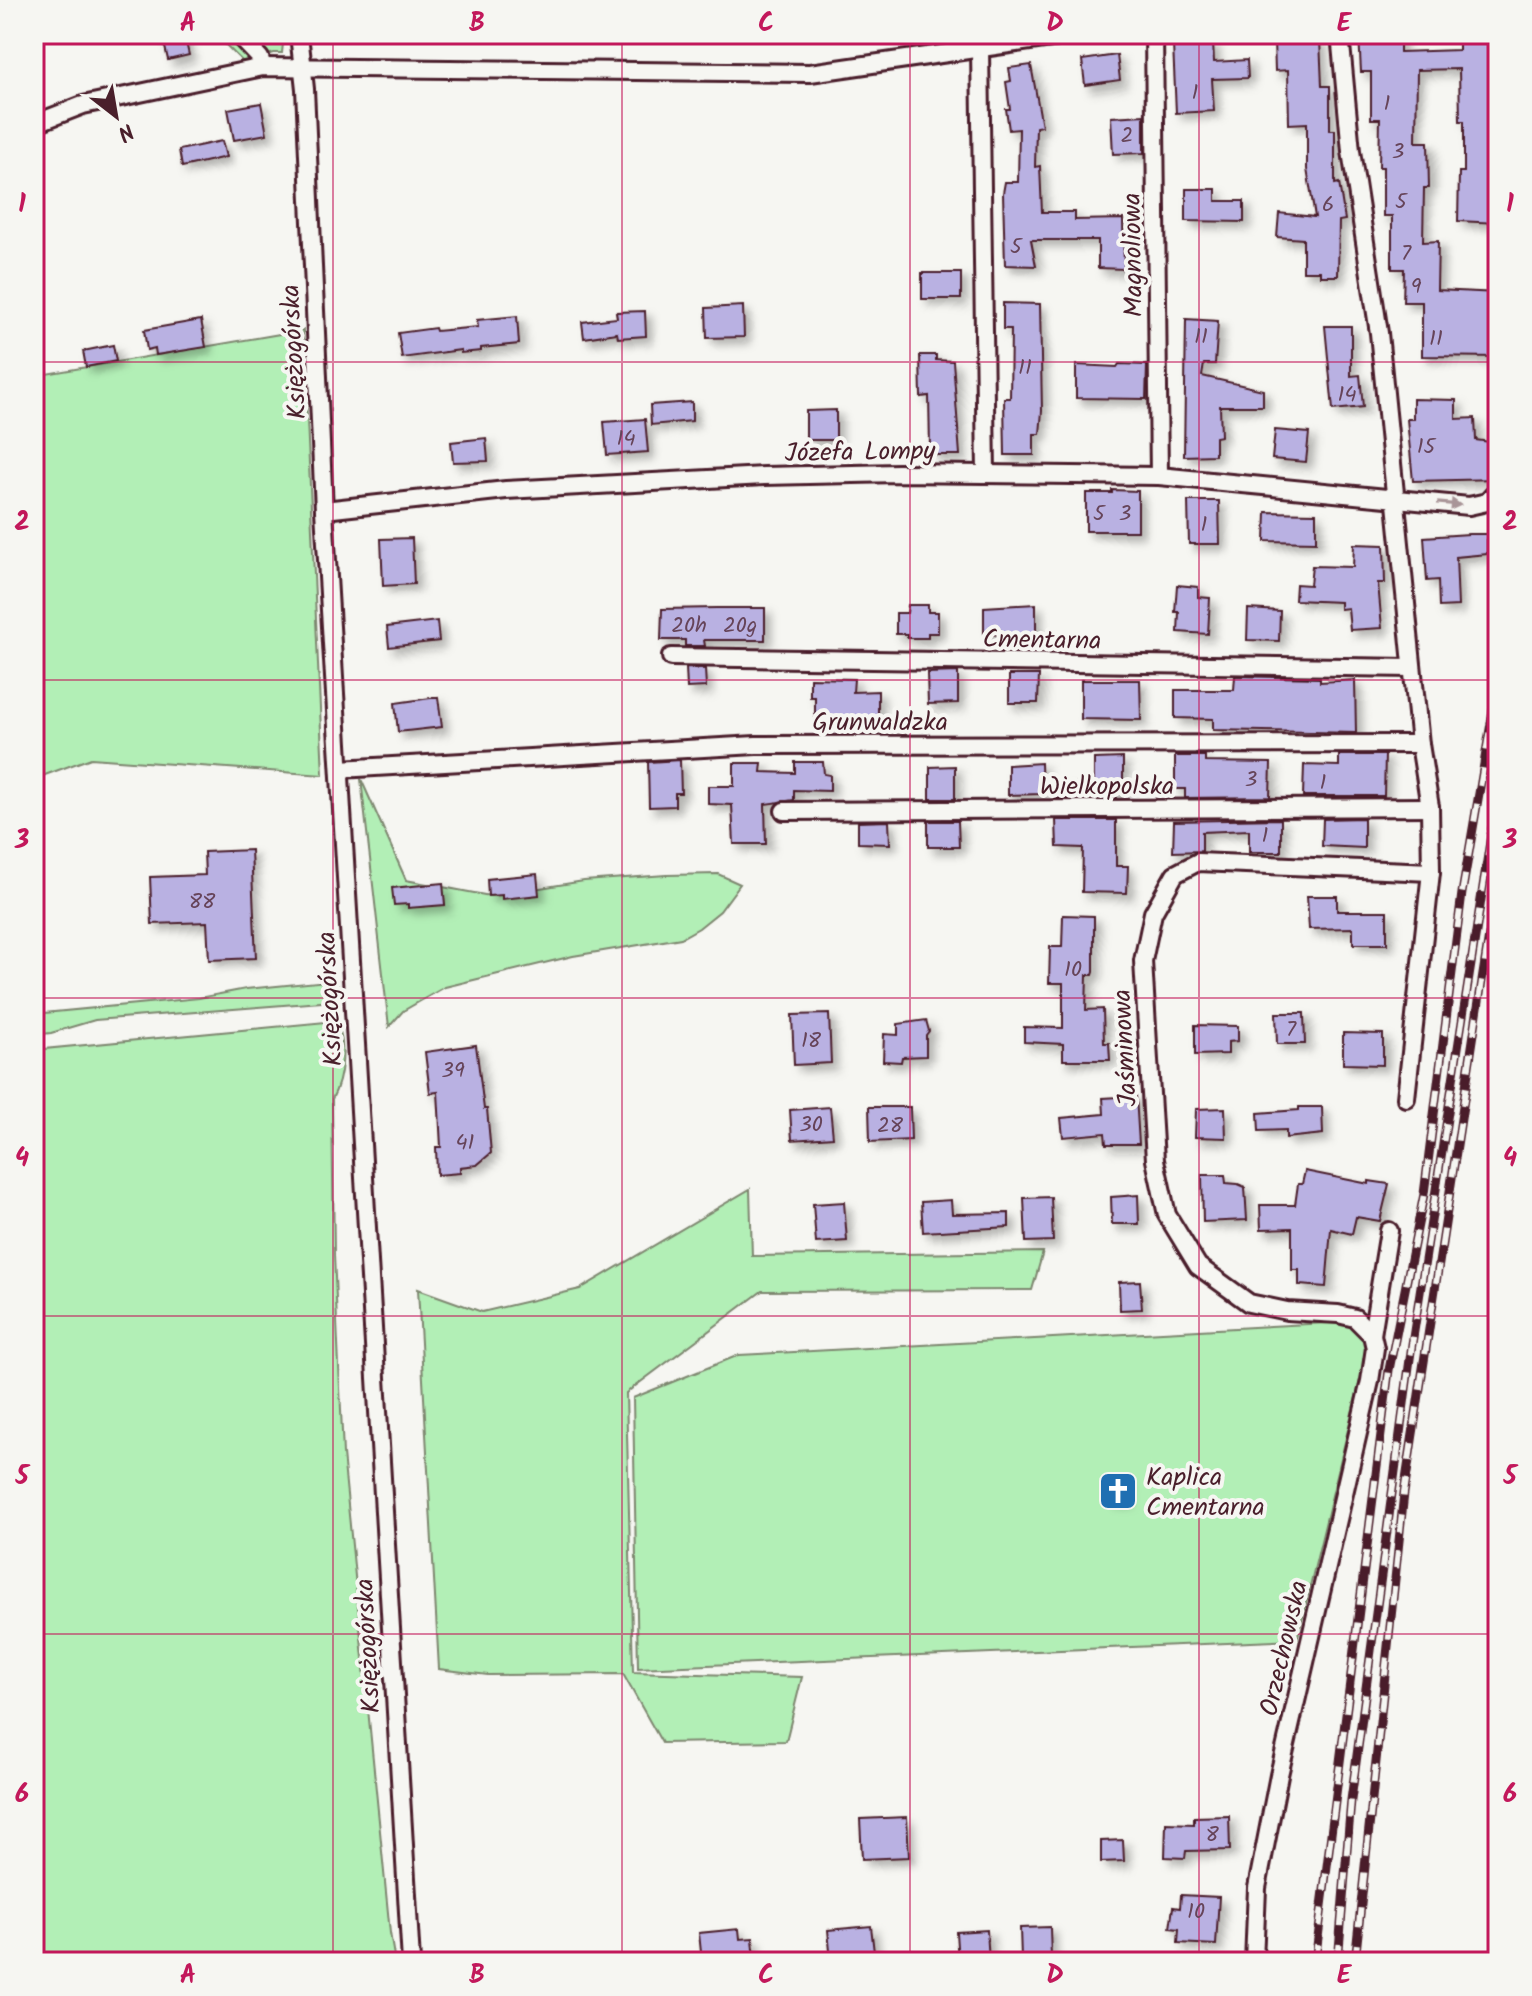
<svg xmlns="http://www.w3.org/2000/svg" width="1532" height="1996" font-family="Kalam,sans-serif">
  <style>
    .green { fill: #b2efb6; stroke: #7e8770; stroke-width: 2 }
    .building { fill: #b9b1e2; stroke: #4a1f2b; stroke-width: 2; filter: url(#shadow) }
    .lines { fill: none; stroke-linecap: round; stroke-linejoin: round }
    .street-casing { stroke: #4a1f2b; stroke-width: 22 }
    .street { stroke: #f6f6f2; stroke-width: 16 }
    .rail-casing { stroke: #4a1f2b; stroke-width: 9 }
    .rail { stroke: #f6f6f2; stroke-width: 6; stroke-dasharray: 18; stroke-linecap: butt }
    .oneway { fill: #a99598 }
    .grid { fill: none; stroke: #c2185b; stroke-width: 2; stroke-opacity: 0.55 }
    .labels { text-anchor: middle; stroke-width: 8; stroke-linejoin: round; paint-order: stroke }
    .number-label { font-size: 22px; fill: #664459 }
    .street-label { font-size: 26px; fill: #4a1f2b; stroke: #f6f6f2 }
    .poi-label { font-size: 26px; fill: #4a1f2b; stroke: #f6f6f2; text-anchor: start }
    .neatline { fill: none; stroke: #c2185b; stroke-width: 3 }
    .grid-label { font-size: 26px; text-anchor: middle; font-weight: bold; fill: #c2185b }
  </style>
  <defs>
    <filter id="shadow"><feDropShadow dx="6" dy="6" stdDeviation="4" flood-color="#0004"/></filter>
  </defs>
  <rect width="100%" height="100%" fill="#f6f6f2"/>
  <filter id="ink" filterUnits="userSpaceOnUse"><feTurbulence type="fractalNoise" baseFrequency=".0125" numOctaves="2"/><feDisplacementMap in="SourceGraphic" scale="16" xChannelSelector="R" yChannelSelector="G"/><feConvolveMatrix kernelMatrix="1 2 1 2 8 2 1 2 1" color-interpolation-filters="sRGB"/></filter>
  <g filter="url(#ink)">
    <g class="green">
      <polygon points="215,34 284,34 282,53 274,53 244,63"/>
      <polygon points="303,330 323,775 91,758 34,779 34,376"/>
      <polygon points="361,779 406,880 490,896 584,881 666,875 718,874 740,884 720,911 699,928 681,938 573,956 445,987 403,1011 389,1027"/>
      <polygon points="337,980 338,993 334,1001 95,1020 51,1033 34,1035 34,1014 199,998 246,989"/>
      <path d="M336 1021C347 1043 343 1078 332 1099L334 1255 343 1454 390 1933 395 1962H34V1050Z"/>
      <polygon points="750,1189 752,1256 1043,1252 1032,1290 762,1291 626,1393 633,1672 802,1677 786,1741 662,1743 623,1674 488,1675 439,1669 418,1289 482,1312 580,1289"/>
      <polygon points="1346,1322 1369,1343 1297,1640 638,1668 633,1398 739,1355"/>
    </g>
    <g class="building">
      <polygon points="162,34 184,34 189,55 168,60"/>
      <polygon points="1359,34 1400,34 1400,52 1459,50 1459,34 1497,34 1498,121 1494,121 1494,182 1498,182 1498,223 1458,221 1459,172 1464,172 1464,121 1460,121 1459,69 1417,70 1416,142 1428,142 1429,188 1424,188 1423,242 1438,241 1437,290 1498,293 1498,357 1422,356 1422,302 1403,302 1404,269 1392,269 1392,216 1383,216 1383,167 1379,167 1380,119 1371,119 1371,72 1361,72"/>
      <polygon points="1320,39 1322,86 1330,86 1330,130 1335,130 1335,184 1339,183 1345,220 1339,221 1338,276 1320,276 1320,271 1303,271 1303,239 1277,237 1279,213 1315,217 1307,169 1307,123 1289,124 1288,70 1275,71 1274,40"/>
      <polygon points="1213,42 1214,62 1247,60 1248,78 1212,79 1214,111 1176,113 1173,44"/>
      <polygon points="1117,55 1120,80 1085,85 1082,60"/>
      <polygon points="1031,65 1042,126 1036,127 1035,167 1040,166 1042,212 1075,212 1075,220 1123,219 1124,269 1098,268 1098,240 1031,240 1036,266 1005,265 1003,193 1005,182 1018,182 1019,129 1009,130 1006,109 1010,109 1006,82 1011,81 1009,68"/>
      <polygon points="261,103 267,134 234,140 228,109"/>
      <polygon points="1144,115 1144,153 1113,154 1111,117"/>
      <polygon points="222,141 226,157 182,167 179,150"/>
      <polygon points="1186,189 1216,189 1216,201 1244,201 1244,222 1186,221"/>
      <rect x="922" y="273" width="39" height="26"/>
      <polygon points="1003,303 1040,304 1042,411 1040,434 1034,434 1034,455 1005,455 1004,398 1010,398 1011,329 1003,329"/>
      <polygon points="743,306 744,337 707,338 706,308"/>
      <polygon points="645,311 646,336 618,338 617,333 584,338 582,322 617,318 616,312"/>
      <polygon points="517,316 519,344 481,348 481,351 461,353 461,350 402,358 398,333 435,328 436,331 478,327 477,320"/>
      <polygon points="1186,319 1218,321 1215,364 1204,364 1202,376 1263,390 1263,406 1220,406 1221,436 1215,437 1215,455 1184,456"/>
      <polygon points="201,320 206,347 156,355 155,348 147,350 144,330"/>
      <polygon points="1325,326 1351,326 1351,376 1360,375 1363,407 1333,410"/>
      <polygon points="113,345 116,361 86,367 83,351"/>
      <polygon points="920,355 936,355 936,360 953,361 960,455 934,455 934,449 930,449 929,396 921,397"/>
      <polygon points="1119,364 1147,365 1146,399 1076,398 1076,365 1117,367"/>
      <polygon points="1413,399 1456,400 1456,419 1475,418 1476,440 1498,443 1498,479 1413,481 1407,419 1413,419"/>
      <polygon points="692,402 692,421 651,425 650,405"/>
      <polygon points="836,410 836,440 806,440 806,411"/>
      <polygon points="645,419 648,452 607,455 604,422"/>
      <polygon points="1275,430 1309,433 1306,462 1272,459"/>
      <polygon points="486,438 488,461 453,462 451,442"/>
      <polygon points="1112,490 1138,491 1138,531 1086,531 1086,493 1112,493"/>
      <polygon points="1188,501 1219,501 1220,544 1189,544"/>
      <polygon points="1266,512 1316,513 1316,542 1265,541"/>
      <polygon points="1469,534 1487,534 1487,554 1456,557 1458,606 1439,607 1438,580 1427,581 1424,537"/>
      <polygon points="412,538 414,584 383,586 381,539"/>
      <polygon points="1354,544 1384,545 1385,583 1378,583 1382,628 1350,630 1348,608 1340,609 1340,602 1295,600 1296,584 1310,585 1312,566 1353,567"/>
      <polygon points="1177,585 1198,587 1198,597 1210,598 1208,634 1178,632 1179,612 1175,612"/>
      <polygon points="1036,604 1036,636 984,634 984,607"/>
      <polygon points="908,605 928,605 928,612 938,612 938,633 928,633 928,638 907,638 907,634 896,634 896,613 907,613"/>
      <polygon points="716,608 765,608 765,640 704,640 705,646 685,646 685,640 661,640 662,609"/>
      <polygon points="1248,609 1280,611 1279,641 1247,640"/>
      <polygon points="437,621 439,641 389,647 387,627"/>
      <polygon points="686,668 705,669 706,687 687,688"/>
      <polygon points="958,672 958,703 928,704 927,673"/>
      <polygon points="1009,675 1039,675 1038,703 1009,703"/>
      <polygon points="1235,676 1320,678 1320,682 1355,680 1356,733 1213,730 1213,719 1175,718 1175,690 1234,690"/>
      <polygon points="810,678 854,679 853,692 878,691 878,723 815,722 815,697 810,697"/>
      <polygon points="1081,680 1140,680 1141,720 1081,719"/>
      <polygon points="438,697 442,727 398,732 395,703"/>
      <polygon points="1339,755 1385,755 1384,796 1303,796 1304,765 1339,766"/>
      <polygon points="1175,756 1205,756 1205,762 1271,763 1270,797 1185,798 1185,789 1175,789"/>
      <polygon points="1123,758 1123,793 1116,793 1116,798 1054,798 1054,783 1094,784 1094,759"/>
      <polygon points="680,760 681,793 675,793 675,806 649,807 648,762"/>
      <polygon points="795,762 823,762 824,774 830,775 830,791 794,790 794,800 765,804 766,844 734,844 732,805 708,804 708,786 734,786 734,763 762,763 761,772 795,773"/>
      <polygon points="1041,763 1042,794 1008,795 1008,765"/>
      <polygon points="955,766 955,799 930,799 930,767"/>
      <polygon points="1364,818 1364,848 1322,846 1323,819"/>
      <polygon points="1281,819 1281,852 1249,852 1249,830 1202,832 1202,851 1173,852 1174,821"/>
      <polygon points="1056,820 1116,820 1116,866 1128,866 1127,893 1082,892 1083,848 1057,847"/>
      <polygon points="889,821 890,844 858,843 858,822"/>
      <polygon points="928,821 958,821 959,847 928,847"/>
      <polygon points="251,850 256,958 209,960 207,922 152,924 150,877 205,875 204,852"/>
      <polygon points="537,874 539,895 502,899 502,895 488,896 487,879"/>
      <polygon points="443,883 445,905 408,908 408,904 394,905 392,888"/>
      <polygon points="1307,896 1337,896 1337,911 1387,911 1387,944 1353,944 1353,928 1309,929"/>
      <polygon points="1063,915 1094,916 1094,972 1093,975 1087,975 1086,1010 1103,1009 1104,1043 1109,1043 1110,1060 1063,1060 1063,1044 1024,1042 1024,1027 1063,1028 1063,983 1049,983 1050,947 1062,947"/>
      <polygon points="1276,1013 1304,1013 1305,1044 1277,1044"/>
      <polygon points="829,1014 831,1063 794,1065 792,1015"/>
      <polygon points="926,1020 929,1031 926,1035 926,1056 902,1057 901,1062 883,1061 884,1034 898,1035 898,1024"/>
      <polygon points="1195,1025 1238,1026 1238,1041 1228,1042 1228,1054 1195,1055"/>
      <polygon points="1343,1033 1383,1034 1383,1065 1343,1064"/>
      <polygon points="476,1045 484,1109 487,1109 491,1153 477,1165 460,1167 460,1173 437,1175 436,1147 441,1147 438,1092 430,1093 425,1052"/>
      <polygon points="1136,1096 1139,1144 1106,1144 1105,1133 1063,1137 1061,1118 1104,1114 1103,1098"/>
      <polygon points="830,1107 833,1137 792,1140 790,1110"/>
      <polygon points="869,1107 910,1107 911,1140 870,1142"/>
      <polygon points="1299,1107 1322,1107 1323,1134 1286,1138 1286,1130 1259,1131 1258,1113 1299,1110"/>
      <polygon points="1225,1108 1226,1138 1195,1137 1196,1109"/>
      <polygon points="1305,1171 1369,1184 1369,1181 1389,1184 1380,1221 1356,1217 1352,1234 1331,1229 1326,1287 1299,1285 1299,1270 1292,1270 1292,1228 1261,1229 1260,1205 1295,1205 1298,1184 1302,1184"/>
      <polygon points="1202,1175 1225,1175 1226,1183 1238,1184 1245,1187 1247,1220 1203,1222"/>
      <polygon points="1138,1195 1139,1224 1112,1224 1111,1197"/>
      <polygon points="1051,1197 1053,1241 1026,1242 1024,1198"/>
      <polygon points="951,1200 952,1214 1009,1213 1009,1227 923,1232 921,1202"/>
      <polygon points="844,1202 847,1241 816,1243 813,1204"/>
      <polygon points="1140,1281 1142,1309 1120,1310 1119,1282"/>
      <polygon points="1110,1482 1127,1482 1127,1500 1109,1500"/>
      <polygon points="1229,1816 1230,1850 1186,1851 1185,1858 1165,1857 1166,1823 1194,1824 1194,1817"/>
      <polygon points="907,1817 909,1857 862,1859 860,1819"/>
      <polygon points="1123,1840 1124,1861 1101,1862 1101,1841"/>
      <polygon points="1181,1895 1219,1897 1216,1945 1178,1943 1179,1929 1170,1928 1173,1907 1180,1908"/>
      <polygon points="871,1926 875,1961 831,1962 828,1930"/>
      <polygon points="1050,1927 1051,1958 1021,1958 1020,1928"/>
      <polygon points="739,1929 740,1939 753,1938 755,1962 702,1962 699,1933"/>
      <polygon points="987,1930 989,1962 958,1962 956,1932"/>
    </g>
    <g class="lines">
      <defs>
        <g id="street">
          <polyline points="237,34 260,58 263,67"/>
          <polyline points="299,34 305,89 324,510 411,1962"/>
          <polyline points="1154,34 1159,476"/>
          <polyline points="1340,34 1351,151 1379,333 1420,744 1430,807 1431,872 1406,1098"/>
          <polyline points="980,49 986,473"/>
          <polyline points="34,124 83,105 263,67 810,73 1079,34"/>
          <polyline points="324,510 506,490 764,476 898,473 1159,476 1469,506 1487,502 1498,490"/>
          <polyline points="671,657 1412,668"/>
          <polyline points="340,769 756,745 1420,744"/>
          <polyline points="784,811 1430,807"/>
          <polyline points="1372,1335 1389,1231"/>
          <polyline points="1254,1962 1257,1888 1279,1775 1370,1381 1375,1348 1372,1335 1355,1318 1338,1314 1287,1311 1249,1303 1198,1266 1167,1215 1155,1160 1143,961 1153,913 1175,874 1198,862 1431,872"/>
        </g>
      </defs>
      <use href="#street" class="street-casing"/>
      <use href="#street" class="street"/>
      <defs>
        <g id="rail">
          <polyline points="1315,1962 1389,1370 1424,1194 1462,893 1498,682"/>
          <polyline points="1338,1962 1351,1800 1412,1344 1498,790"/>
          <polyline points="1355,1962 1404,1493 1498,876"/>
        </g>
      </defs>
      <use href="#rail" class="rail-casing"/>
      <use href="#rail" class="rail"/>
    </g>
    <defs><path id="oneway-solid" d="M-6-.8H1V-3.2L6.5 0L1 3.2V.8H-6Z" transform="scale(2)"/></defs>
    <use class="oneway" href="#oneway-solid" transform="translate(1449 504) rotate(5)"/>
  </g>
  <path class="grid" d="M333 34V1962M622 34V1962M910 34V1962M1199 34V1962M34 362H1498M34 680H1498M34 998H1498M34 1316H1498M34 1634H1498"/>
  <defs>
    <symbol id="church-square" viewBox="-11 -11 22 22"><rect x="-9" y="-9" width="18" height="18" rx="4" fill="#1f6fb2" stroke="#f6f6f2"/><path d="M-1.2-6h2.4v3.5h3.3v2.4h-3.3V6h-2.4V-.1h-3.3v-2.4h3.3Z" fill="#fff"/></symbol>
  </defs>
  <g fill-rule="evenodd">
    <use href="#church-square" x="1096" y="1469" width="44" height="44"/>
  </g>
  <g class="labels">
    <g class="number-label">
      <text x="1195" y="99">1</text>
      <text x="1387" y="110">1</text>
      <text x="1127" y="142">2</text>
      <text x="1398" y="158">3</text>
      <text x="1401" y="208">5</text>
      <text x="1328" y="211">6</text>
      <text x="1016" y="253">5</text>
      <text x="1406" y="260">7</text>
      <text x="1416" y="293">9</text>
      <text x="1201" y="343">11</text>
      <text x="1436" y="345">11</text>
      <text x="1025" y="374">11</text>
      <text x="1347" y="401">14</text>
      <text x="626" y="445">14</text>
      <text x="1426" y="453">15</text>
      <text x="1099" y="520">5</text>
      <text x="1125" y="520">3</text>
      <text x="1204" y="531">1</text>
      <text x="689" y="632">20h</text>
      <text x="740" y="632">20g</text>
      <text x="1251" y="786">3</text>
      <text x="1323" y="789">1</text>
      <text x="1265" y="842">1</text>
      <text x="202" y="908">88</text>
      <text x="1073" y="976">10</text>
      <text x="1291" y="1036">7</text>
      <text x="811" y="1047">18</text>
      <text x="453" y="1077">39</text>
      <text x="811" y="1131">30</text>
      <text x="890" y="1132">28</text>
      <text x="465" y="1149">41</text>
      <text x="1212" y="1841">8</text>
      <text x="1196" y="1918">10</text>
    </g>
    <g class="street-label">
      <text transform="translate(1132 255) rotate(-91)" y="9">Magnoliowa</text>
      <text transform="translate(293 352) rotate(-93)" y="9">Księżogórska</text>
      <text transform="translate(860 451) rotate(-1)" y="9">Józefa Lompy</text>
      <text transform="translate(1042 639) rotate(1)" y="9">Cmentarna</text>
      <text x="880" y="730">Grunwaldzka</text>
      <text x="1107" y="794">Wielkopolska</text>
      <text transform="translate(329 999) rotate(-93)" y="9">Księżogórska</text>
      <text transform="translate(1124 1048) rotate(-93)" y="9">Jaśminowa</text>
      <text transform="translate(367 1646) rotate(-93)" y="9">Księżogórska</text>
      <text transform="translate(1283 1648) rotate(-77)" y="9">Orzechowska</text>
    </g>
    <g class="poi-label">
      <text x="1146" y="1485">Kaplica<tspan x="1146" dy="30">Cmentarna</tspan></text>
    </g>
  </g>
  <rect width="1532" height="1996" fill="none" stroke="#f6f6f2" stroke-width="88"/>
  <g transform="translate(116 116) rotate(149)" stroke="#f6f6f2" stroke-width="6" paint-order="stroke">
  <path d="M0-6L14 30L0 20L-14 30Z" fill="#4a1f2b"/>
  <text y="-12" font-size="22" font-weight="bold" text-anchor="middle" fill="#4a1f2b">N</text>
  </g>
  <rect x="44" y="44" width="1444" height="1908" class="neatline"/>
  <g class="grid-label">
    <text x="188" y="31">A</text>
    <text x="477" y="31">B</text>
    <text x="766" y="31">C</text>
    <text x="1055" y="31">D</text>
    <text x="1344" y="31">E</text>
    <text x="22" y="212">1</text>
    <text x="1510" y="212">1</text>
    <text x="22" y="530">2</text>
    <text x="1510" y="530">2</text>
    <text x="22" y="848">3</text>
    <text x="1510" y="848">3</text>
    <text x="22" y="1166">4</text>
    <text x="1510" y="1166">4</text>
    <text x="22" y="1484">5</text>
    <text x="1510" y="1484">5</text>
    <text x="22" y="1802">6</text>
    <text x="1510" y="1802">6</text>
    <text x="188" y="1983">A</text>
    <text x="477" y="1983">B</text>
    <text x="766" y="1983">C</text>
    <text x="1055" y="1983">D</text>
    <text x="1344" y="1983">E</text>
  </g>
</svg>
